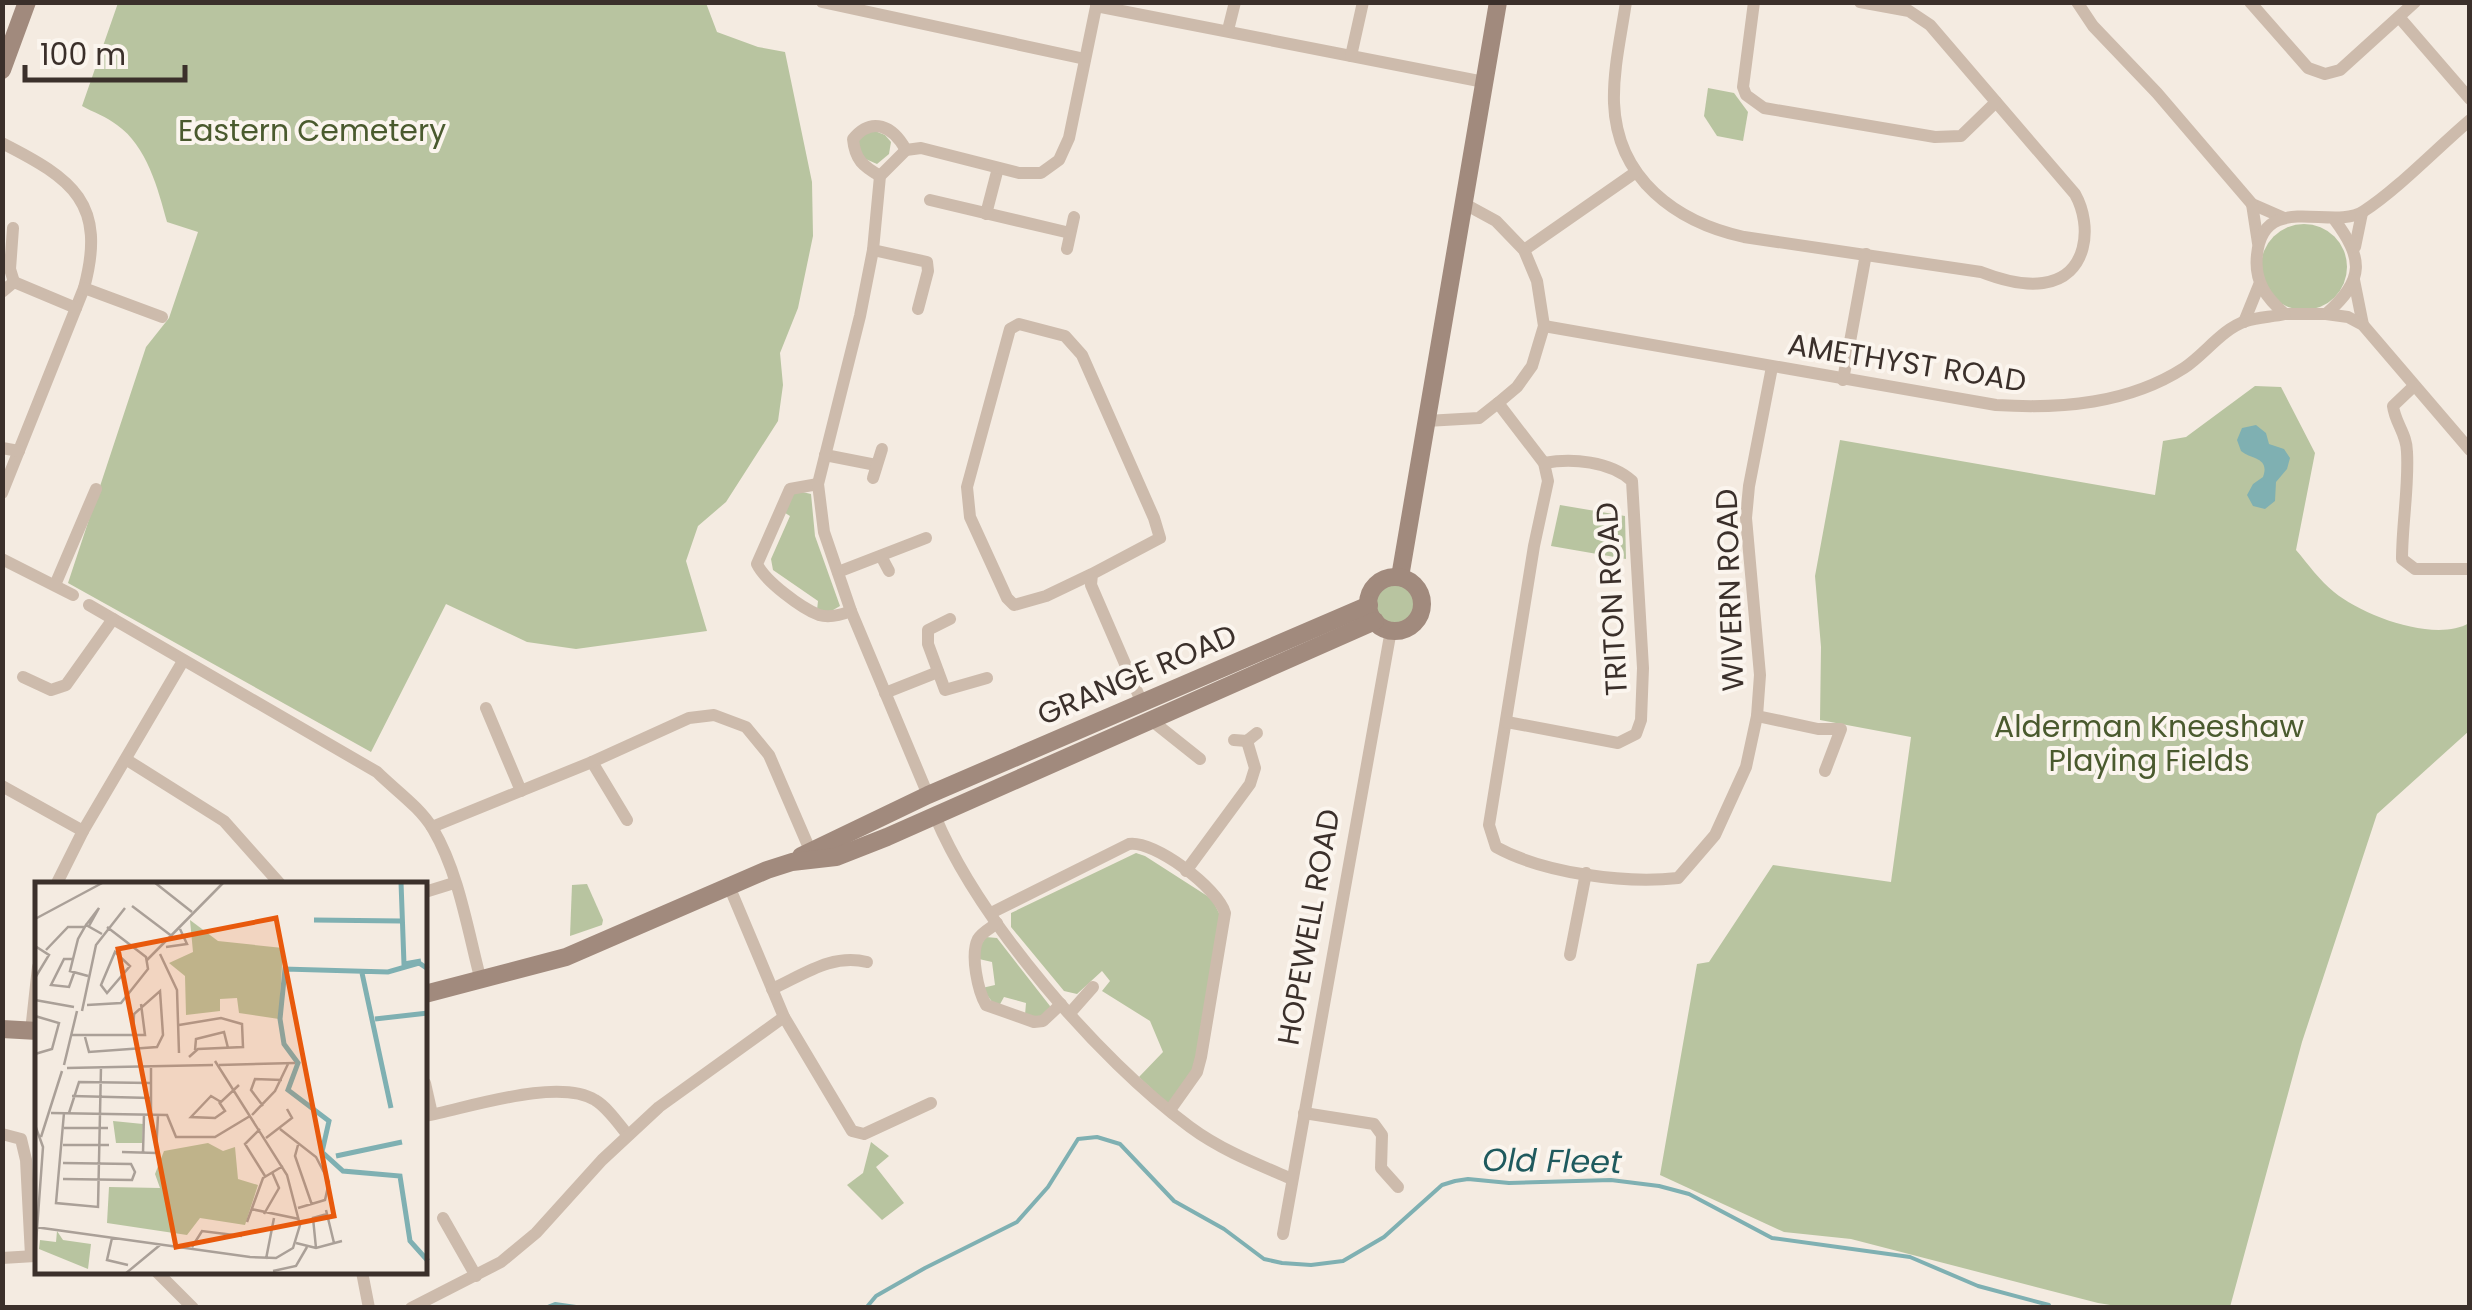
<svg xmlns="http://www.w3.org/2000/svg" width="2472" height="1310" font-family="Poppins,sans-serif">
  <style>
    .green { fill: #b8c4a0 }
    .water { fill: #7fb0b2 }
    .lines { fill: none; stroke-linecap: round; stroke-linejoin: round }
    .stream { stroke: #7fb0b2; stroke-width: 4 }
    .street { stroke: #cdbbac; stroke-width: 12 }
    .secondary { stroke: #a18a7d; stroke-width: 18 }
    .labels { text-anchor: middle; stroke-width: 8; stroke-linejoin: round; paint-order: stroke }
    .park-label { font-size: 30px; fill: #4a5a2e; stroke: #fbf5ee }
    .street-label { font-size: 30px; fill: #3b302b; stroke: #fbf5ee }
    .water-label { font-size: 32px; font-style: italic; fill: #1f5a5e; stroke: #fbf5ee }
    .inset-river { fill: none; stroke: #7fb0b2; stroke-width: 5 }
    .inset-road { fill: none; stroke: #aaa098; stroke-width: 2.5 }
    .view { fill: #e8590c; fill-opacity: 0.15; stroke: #e8590c; stroke-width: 5 }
    .inset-edge { fill: none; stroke: #3b302b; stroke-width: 5 }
  </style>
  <rect width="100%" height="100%" fill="#f4ebe1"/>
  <g class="green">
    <path d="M118 3H706L717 32 758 47 785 52 812 182 813 236 798 308 780 353 783 385 778 421 726 502 698 526 686 561 707 631 576 649 527 642 446 604 371 752 68 583 146 347 169 318 198 232 167 222C158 189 147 146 117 125 107 117 93 112 82 106Z"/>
    <polygon points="1708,88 1734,93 1748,112 1743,141 1717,136 1704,116"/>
    <polygon points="870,129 885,135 891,142 889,154 877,164 861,157 857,137"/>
    <circle cx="2304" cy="267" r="43"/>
    <path d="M2255 386 2281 387 2315 453 2296 550C2308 564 2320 581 2334 592 2363 616 2436 643 2469 623V731L2377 814 2302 1042 2230 1307 2129 1308 2098 1303 1851 1239 1784 1232 1660 1175 1697 964 1709 962 1773 865 1891 882 1911 737 1820 720 1821 647 1815 576 1840 440 2155 495 2163 441 2186 437Z"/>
    <polygon points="798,491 811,494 815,536 840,606 828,613 817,610 818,601 773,570 771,559 790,516 782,511 789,497"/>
    <polygon points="1560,505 1625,516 1626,559 1551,546"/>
    <circle cx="1396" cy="604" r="20"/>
    <polygon points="1136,853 1145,856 1212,899 1220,915 1195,1071 1170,1106 1139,1077 1163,1052 1150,1021 1102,991 1110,981 1102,971 1077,994 1064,991 1011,927 1011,913"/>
    <polygon points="587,884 603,920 602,925 570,936 572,885"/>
    <polygon points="986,937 997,938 1050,1006 1049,1012 1036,1018 1025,1015 1026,1003 1004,997 999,1006 995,1006 982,988 995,985 992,962 979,959 979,948"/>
    <polygon points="871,1142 889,1156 876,1167 904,1203 882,1220 847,1185 863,1173"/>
  </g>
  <path class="water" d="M2256 425 2266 433 2269 444 2284 449 2290 458 2287 469 2276 482 2275 501 2265 509 2253 506 2247 495 2253 484 2263 477C2270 457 2252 460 2241 451L2237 440 2242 428Z"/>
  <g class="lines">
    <g class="stream">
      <polyline points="545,1308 555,1304 583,1308"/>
      <polyline points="866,1308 876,1296 925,1268 1017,1222 1048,1187 1078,1139 1097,1137 1120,1144 1174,1201 1224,1229 1264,1259 1282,1263 1311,1265 1343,1261 1384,1237 1442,1185 1455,1181 1468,1179 1509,1183 1611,1180 1659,1186 1689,1194 1772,1238 1910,1257 1978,1286 2049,1305 2049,1308"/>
    </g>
    <g class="street">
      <polyline points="822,2 1085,59"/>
      <path d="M1626 2C1621 36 1613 69 1614 103 1617 179 1676 222 1744 237L1981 272C1999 279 2023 286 2043 283 2088 277 2093 226 2075 194L1930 25 1909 11 1860 2"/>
      <polyline points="1754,2 1743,87 1746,95 1764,108 1935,137 1961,136 1996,102"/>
      <polyline points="2077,2 2093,26 2157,93 2252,204 2284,218"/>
      <polyline points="2250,2 2308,68 2325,74 2340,70 2415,2"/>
      <polyline points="1096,6 1484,82"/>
      <polyline points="2399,17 2470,99"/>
      <polyline points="1228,30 1235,2"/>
      <polyline points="1351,56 1363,2"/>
      <path d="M2 143C73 179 107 203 84 288L2 493"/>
      <path d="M880 176C863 166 855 160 853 139 872 116 893 126 906 150"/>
      <polyline points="930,200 1070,233"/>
      <polyline points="2252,204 2258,243"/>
      <polyline points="986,214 998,168"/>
      <path d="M2334 219C2363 258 2366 279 2326 314H2285C2266 298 2254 281 2257 255 2263 190 2333 232 2364 211 2398 189 2438 147 2470 120"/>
      <polyline points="2355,247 2362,213"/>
      <polyline points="1067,249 1074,217"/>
      <polyline points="873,250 927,262 928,271 918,309"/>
      <polyline points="1524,250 1636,172"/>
      <polyline points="2354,280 2363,325"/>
      <polyline points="14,282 76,308"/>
      <polyline points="84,288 162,317"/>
      <polyline points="2,292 14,282 10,269 13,228"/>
      <polyline points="2326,314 2348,317 2363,325 2470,450"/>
      <polyline points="2244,322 2259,285"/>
      <path d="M1544 326 1996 405C2061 409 2128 404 2184 368 2205 354 2222 329 2246 321 2258 317 2272 317 2285 314"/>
      <polyline points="1843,380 1866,254"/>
      <path d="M2414 386 2393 406C2395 423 2407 434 2407 452 2409 486 2402 524 2402 559L2415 569H2470"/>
      <path d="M1498 403 1544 463 1548 481 1534 546 1489 825 1496 847C1543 873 1625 884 1678 878L1715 835 1746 767 1757 716 1760 675 1746 518 1749 486 1772 367"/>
      <polyline points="1426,421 1479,418 1498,403 1517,387 1532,366 1544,326 1537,281 1524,250 1496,221 1463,203"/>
      <polyline points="2,448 19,451"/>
      <polyline points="825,455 876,465"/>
      <polyline points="873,478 882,449"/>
      <path d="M818 484 790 489 757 564C765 581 801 608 819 615 829 618 841 615 851 611"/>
      <polyline points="881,556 889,571"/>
      <polyline points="2,559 73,595"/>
      <polyline points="838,572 926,538"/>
      <polyline points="1092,574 1046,596 1014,605 1007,598 970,517 967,487 1010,329 1019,324 1065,336 1082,355 1154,518 1160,538 1092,574 1091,585 1142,703"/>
      <polyline points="55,585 96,489"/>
      <path d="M89 605 377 772C395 790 420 807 433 829 459 873 468 932 481 981"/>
      <polyline points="950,619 928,630 928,644 945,690 987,678"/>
      <polyline points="23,677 51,690 66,685 113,619"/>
      <polyline points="885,693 938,672"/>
      <polyline points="486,708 521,791"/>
      <polyline points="1757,716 1818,729 1841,729 1825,771"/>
      <polyline points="1151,720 1200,759"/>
      <path d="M1507 722 1618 743 1636 734 1641 720 1643 668 1632 481C1610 461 1572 458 1544 463"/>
      <polyline points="1234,740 1247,741 1257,733"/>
      <polyline points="127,760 224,821 281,885"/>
      <polyline points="592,762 627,820"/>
      <polyline points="2,786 83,831"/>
      <polyline points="928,795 851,611 824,532 818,484 860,316 873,250 880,176 906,150 921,148 1019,173 1041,173 1059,160 1069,138 1097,2"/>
      <path d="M935 816C979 921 1098 1059 1190 1127 1221 1150 1257 1164 1292 1179"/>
      <polyline points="432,827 592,762 689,718 714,715 746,727 769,755 813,857"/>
      <polyline points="1186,871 1250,784 1255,768 1247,741"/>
      <polyline points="56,885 83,831 183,661"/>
      <polyline points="729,886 784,1017 852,1131 864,1134 931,1103"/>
      <polyline points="425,892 454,883"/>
      <path d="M991 913 1129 844C1154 840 1218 888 1225 913L1201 1057 1197 1072 1170 1110"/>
      <path d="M997 923C991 928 982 932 978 939 970 955 978 991 986 1005L1034 1022 1043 1021 1061 1004"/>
      <polyline points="1570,955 1586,873"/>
      <path d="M772 989C803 975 832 953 867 962"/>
      <polyline points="1070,1013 1093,987"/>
      <polyline points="31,1031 38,967"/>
      <polyline points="425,1083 432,1114"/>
      <polyline points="1304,1113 1374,1124 1382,1135 1381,1168 1398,1187"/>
      <path d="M425 1116C468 1108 558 1077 595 1100 607 1107 618 1123 627 1134"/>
      <polyline points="2,1134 21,1139 26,1160 31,1256"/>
      <polyline points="443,1218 476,1276"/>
      <polyline points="1283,1234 1391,630"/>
      <polyline points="2,1258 35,1256"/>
      <polyline points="157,1272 193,1308"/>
      <polyline points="362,1272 369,1308"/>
      <polyline points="411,1308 501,1262 536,1233 602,1160 659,1107 784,1017"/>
    </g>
    <g class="secondary">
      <polyline points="2,70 27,2"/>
      <polyline points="1400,577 1498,2"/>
      <circle cx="1395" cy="604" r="27"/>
      <polyline points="801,856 928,795 1369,605"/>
      <polyline points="425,994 566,957 767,870 792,862 836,857 887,837 1375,621"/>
      <polyline points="2,1029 38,1031"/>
    </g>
  </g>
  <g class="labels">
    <g class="park-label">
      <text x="312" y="141">Eastern Cemetery</text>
      <text x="2149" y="737">Alderman Kneeshaw<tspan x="2149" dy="34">Playing Fields</tspan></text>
    </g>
    <g class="street-label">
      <text transform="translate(1907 363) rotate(9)" y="10">AMETHYST ROAD</text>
      <text transform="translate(1730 590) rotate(-92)" y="10">WIVERN ROAD</text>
      <text transform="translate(1612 599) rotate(-93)" y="10">TRITON ROAD</text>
      <text transform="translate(1137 675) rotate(-23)" y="10">GRANGE ROAD</text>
      <text transform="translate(1309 927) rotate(-80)" y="10">HOPEWELL ROAD</text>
    </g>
    <g class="water-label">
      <text transform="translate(1552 1161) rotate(1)" y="11">Old Fleet</text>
    </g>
  </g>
  <g transform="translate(35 882)">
    <rect width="392" height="392" fill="#f4ebe1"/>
    <path d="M155 38 183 59 248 66 244 137 204 131 202 116 185 117V129L151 133 150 94 134 81 158 70ZM78 239 108 242 107 261H81ZM173 261 188 269 200 265 203 297 223 303 210 343 165 336 152 353 72 341 74 305 125 306 120 292 129 269ZM22 349 28 358 56 362 53 387 4 367 5 358 21 360Z" fill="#b8c4a0"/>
    <path class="inset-river" d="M366 0 369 82 386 79M279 38 366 39M393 87 384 81 353 90 250 87 245 137 249 162 263 181 253 208 294 239 287 270 308 289 365 294 375 359 393 379M327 91 356 226M340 137 393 131M301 274 367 260"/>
    <path class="inset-road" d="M119 0 157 30M97 24 138 55M0 37 69 0M51 43 64 26 54 44M0 64 14 73 0 96M131 65 152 62 145 47M11 68 33 45H49M80 70 95 84 72 111 66 103ZM125 72 142 108 144 171M38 77H29L16 103 34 105 39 91M112 78 189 0M53 94 35 89 43 57 51 43 67 52M0 118 39 125M52 123 86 121 113 87 111 75 72 45M47 129 61 63 90 26M0 134 24 141 17 167 0 172M144 143 186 136 207 142 208 165 163 167 154 175M37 153H110L106 122M50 155 54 170 122 165 128 153 125 109 99 132 98 154M160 168 161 157 189 150 193 166M29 183 42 129M184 183 260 181M32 186 178 183M37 214 116 216M184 220 190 229 180 236 156 235 176 214 186 220 204 203M228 224 216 208 220 197 247 198M16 231 132 233 141 255H180L215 234M29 231 21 321 63 325 66 185M34 231 44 200 116 201M116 233V184M217 233 240 209 253 182M0 243 8 265 0 375M29 246H73M225 247 210 262 230 294M245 247 281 275 294 300 290 318 263 326M6 255 27 189M231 256 257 236 252 227M28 263H74M263 263 260 274 277 323M87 270 121 271 123 233M108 271 109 232M28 297 97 298 100 290 96 282 28 281M216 327 264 337M291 328 299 361M229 332 244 306 237 290M212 340 228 296 248 284M0 345 215 375 241 376 258 366 265 343 252 293 180 179M77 356 72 378 93 383M261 361 281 366 307 359M157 365 167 349 207 354M281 366 278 336 292 332M231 377 239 336M238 389 261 384 272 365M90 392 125 363"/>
    <path class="view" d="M241 36 299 334 141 365 83 67Z"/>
    <rect width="392" height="392" class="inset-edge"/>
  </g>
  <rect width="2472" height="1310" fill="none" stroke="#3b302b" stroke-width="10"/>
  <path d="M25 65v15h160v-15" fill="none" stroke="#3b302b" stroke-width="5"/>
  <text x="40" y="65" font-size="30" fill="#3b302b" stroke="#fbf5ee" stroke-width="8" paint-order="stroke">100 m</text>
</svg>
